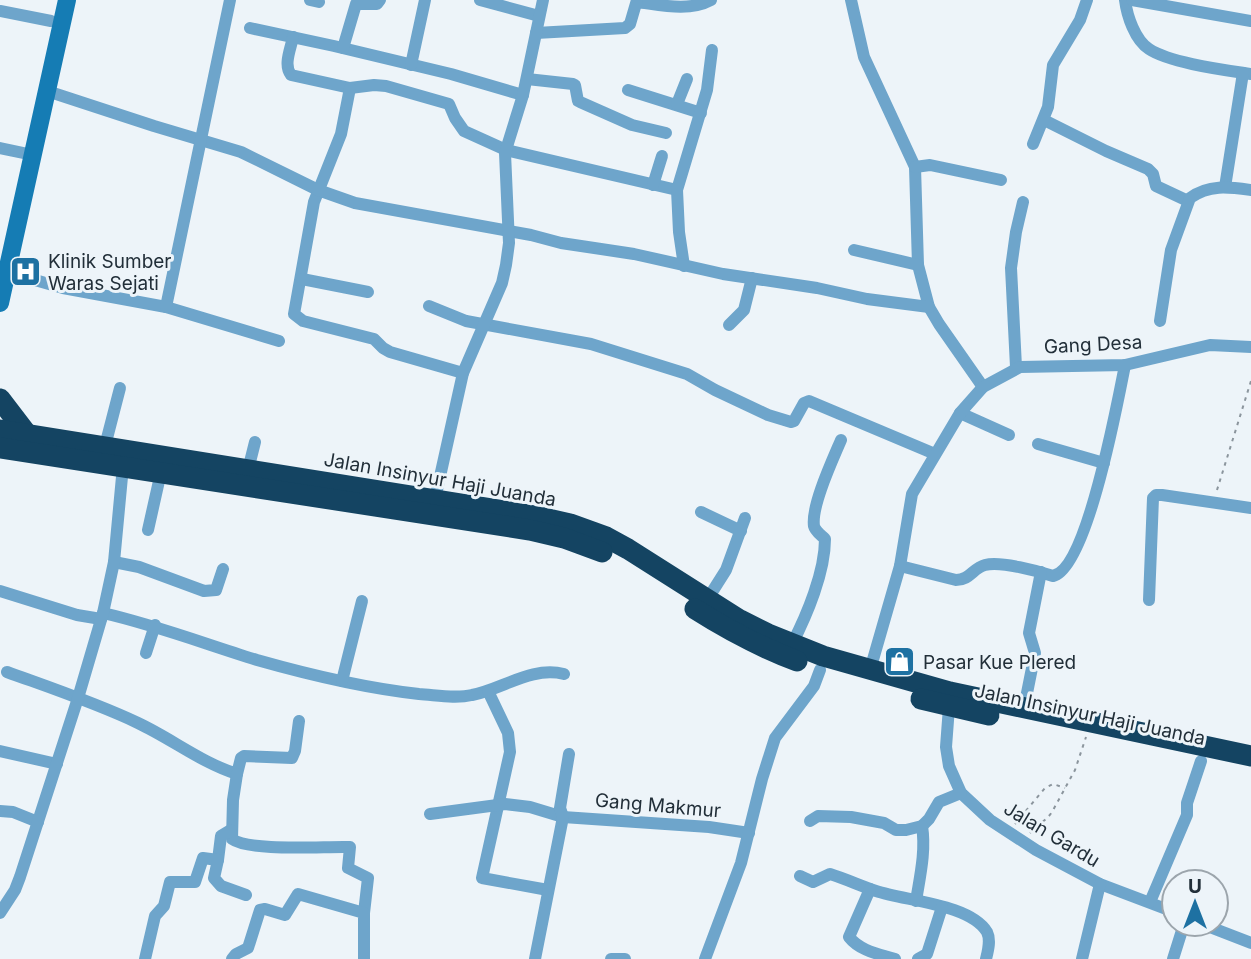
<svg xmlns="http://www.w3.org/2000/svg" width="1251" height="959" font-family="Inter,sans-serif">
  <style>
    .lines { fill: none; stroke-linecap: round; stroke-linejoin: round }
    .path { stroke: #8b959d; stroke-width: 2; stroke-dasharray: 3.5 5; stroke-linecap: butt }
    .street { stroke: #6ea5cb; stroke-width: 12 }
    .secondary { stroke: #157cb4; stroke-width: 18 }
    .highway { stroke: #144462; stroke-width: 21 }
    .labels { text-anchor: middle; stroke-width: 6; stroke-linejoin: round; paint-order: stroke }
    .poi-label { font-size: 19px; fill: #222f39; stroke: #edf4f9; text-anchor: start }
    .street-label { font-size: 19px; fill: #222f39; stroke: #edf4f9 }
  </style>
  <rect width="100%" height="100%" fill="#edf4f9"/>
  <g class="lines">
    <g class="path">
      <polyline points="1217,490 1251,381"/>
      <polyline points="1015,824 1045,788 1053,784 1065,788"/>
      <path d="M1030 833C1037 825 1046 821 1052 812L1075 770 1086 737"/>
    </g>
    <g class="street">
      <polyline points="310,0 319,2"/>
      <polyline points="480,0 539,16"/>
      <polyline points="851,0 864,57 915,167 918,265 929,307 939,324 983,387"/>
      <path d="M1125 0C1127 16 1135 40 1149 49 1170 63 1225 70 1251 74"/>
      <polyline points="1132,0 1251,21"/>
      <path d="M637 2C661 5 689 12 711 0"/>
      <polyline points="0,11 51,21"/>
      <polyline points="250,28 334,46 451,74 523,95"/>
      <polyline points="536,33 625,28 630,24 637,0"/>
      <path d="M293 37C291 48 283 65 291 75L350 88 374 85 386 86 449 104 455 118 464 131 506 150 677 190 679 232 684 266"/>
      <polyline points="343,48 356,4 377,4 380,0"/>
      <polyline points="411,65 425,0"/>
      <polyline points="527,79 573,84 575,85 578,101 580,102 632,125 666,133"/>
      <polyline points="350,88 341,134 314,202 294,314 303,321 374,339 383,348 390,352 463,373"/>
      <polyline points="628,90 701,113"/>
      <polyline points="47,91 154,126 241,152 318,190 355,203 531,235 561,243 634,254 723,274 817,288 867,299 929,307"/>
      <polyline points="677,104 687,79"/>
      <polyline points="1044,120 1106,151 1148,169 1153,174 1156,186 1188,201"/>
      <polyline points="1033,144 1048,107 1053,65 1080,20 1087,0"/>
      <polyline points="0,148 33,155"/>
      <polyline points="915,167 930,165 1001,180"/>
      <polyline points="653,185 662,156"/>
      <polyline points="1225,187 1243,73"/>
      <polyline points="677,190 707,90 712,50"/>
      <polyline points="854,250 918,265"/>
      <polyline points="0,270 63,288 166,307 279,341"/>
      <polyline points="302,279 368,292"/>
      <polyline points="429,306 466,321 591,344 687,374 715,390 768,415 791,422 794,421 804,403 809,401 935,454"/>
      <polyline points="166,307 230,0"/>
      <path d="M1160 321 1171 250 1190 198C1209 184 1229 187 1251 190"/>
      <polyline points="729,325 744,310 752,278"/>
      <polyline points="1016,367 1011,268 1016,232 1023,202"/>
      <polyline points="960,413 1009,435"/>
      <polyline points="1038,444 1104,463"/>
      <polyline points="105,446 120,388"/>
      <polyline points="248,470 255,442"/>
      <polyline points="435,499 463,373 502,283 506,265 509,243 505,153 523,95 543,0"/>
      <polyline points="701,512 741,531"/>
      <polyline points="148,530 161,472"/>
      <polyline points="114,562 139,567 204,591 216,590 223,569"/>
      <path d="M900 566 956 580C970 580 973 568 985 565 1001 561 1038 571 1053 576 1087 569 1118 400 1125 365"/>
      <polyline points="0,591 77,615 101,619"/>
      <polyline points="707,600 726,570 745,518"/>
      <polyline points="1149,600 1153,498 1156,495 1162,495 1251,508"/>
      <path d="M103 613C156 625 205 644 257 660 310 675 364 688 419 694 436 695 455 699 472 695 503 689 531 666 564 674"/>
      <path d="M792 644C807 615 825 572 825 539 821 535 815 531 814 526 811 506 833 459 841 440"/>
      <polyline points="146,653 155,625"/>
      <polyline points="870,670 900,566 912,494 960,413 983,387 1020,367 1125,365 1210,345 1251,347"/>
      <path d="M7 672C51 688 96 703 138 723 172 739 202 763 237 774L241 758 244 756 292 758 295 751 299 721"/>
      <polyline points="342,681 362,601"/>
      <polyline points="488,691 508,733 510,752 482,878 548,890"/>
      <polyline points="949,707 946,747 949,766 961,793 990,820 1036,850 1100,884 1174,912"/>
      <polyline points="1024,708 1035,653 1029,633 1041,572"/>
      <polyline points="0,751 57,764"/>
      <path d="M237 774 233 800 232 839C250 852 326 846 350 847L348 868 368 878 364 913"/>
      <polyline points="0,811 13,812 38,822"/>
      <polyline points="430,814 505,804 530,807 563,817 709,827 749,833"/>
      <polyline points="810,821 818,816 851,817 884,823 896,830 906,830 922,826 929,819 939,802 961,793"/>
      <polyline points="218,860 221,836 231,830"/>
      <path d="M800 876 813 882 830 874C846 879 861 886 876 891 906 901 970 904 987 932 991 940 988 951 986 959"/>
      <path d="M870 889 849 937C860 951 879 954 895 959"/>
      <path d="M916 901C920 876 926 851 922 826"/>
      <polyline points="1150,902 1187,815 1187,803 1201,761"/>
      <polyline points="0,913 15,890 20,877 78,698 103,613 114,562 123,466"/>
      <polyline points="1202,924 1251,943"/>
      <polyline points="145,959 155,916 164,906 170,882 195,882 203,858 218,860 214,878 221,886 246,895"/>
      <polyline points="232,959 236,954 248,948 260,910 265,909 285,915 298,894 364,913 364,959"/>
      <polyline points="535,959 563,817 560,808 569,754"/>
      <polyline points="611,959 625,959"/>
      <polyline points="705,959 741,863 762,779 775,738 814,686 820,670"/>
      <polyline points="918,959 927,954 942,907"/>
      <polyline points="1082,959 1100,884"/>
      <polyline points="1173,959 1184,924"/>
    </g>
    <polyline class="secondary" points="0,303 67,0"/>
    <g class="highway">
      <polyline points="0,399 26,433"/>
      <polyline points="0,430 535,516 570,524 606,537 628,549 740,620 768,634 823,656 950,692 1251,756"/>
      <polyline points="0,448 530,530 564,538 602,552"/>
      <path d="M695 609C728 630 760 647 797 661"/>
      <polyline points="921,699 989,715"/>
    </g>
  </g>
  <defs>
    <symbol id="hospital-square" viewBox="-11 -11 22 22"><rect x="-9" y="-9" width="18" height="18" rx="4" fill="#1e71a2" stroke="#edf4f9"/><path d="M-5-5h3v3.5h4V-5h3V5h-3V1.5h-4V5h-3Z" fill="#fff"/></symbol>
    <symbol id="shop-square" viewBox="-11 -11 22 22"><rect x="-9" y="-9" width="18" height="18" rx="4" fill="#1e71a2" stroke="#edf4f9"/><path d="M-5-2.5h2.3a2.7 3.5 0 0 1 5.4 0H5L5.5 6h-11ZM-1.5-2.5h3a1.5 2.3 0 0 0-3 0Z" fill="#fff"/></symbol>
  </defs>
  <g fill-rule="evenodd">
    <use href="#hospital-square" x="8" y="254" width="35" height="35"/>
    <use href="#shop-square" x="882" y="644" width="35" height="35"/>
  </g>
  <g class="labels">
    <g class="poi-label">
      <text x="48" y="268">Klinik Sumber<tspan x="48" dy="22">Waras Sejati</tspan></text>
      <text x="923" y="669">Pasar Kue Plered</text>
    </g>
    <g class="street-label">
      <text transform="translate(1093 344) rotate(-3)" y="7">Gang Desa</text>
      <text transform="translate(440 479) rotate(10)" y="7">Jalan Insinyur Haji Juanda</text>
      <text transform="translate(1090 714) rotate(12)" y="7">Jalan Insinyur Haji Juanda</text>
      <text transform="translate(658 805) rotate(5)" y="7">Gang Makmur</text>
      <text transform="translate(1052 834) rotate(31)" y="7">Jalan Gardu</text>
    </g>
  </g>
  <g transform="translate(1195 903)"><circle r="33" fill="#edf4f9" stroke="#9ca5ac" stroke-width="2"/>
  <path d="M0-5L12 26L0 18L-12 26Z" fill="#1e71a2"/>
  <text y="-10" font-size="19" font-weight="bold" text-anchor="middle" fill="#222f39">U</text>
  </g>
</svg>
